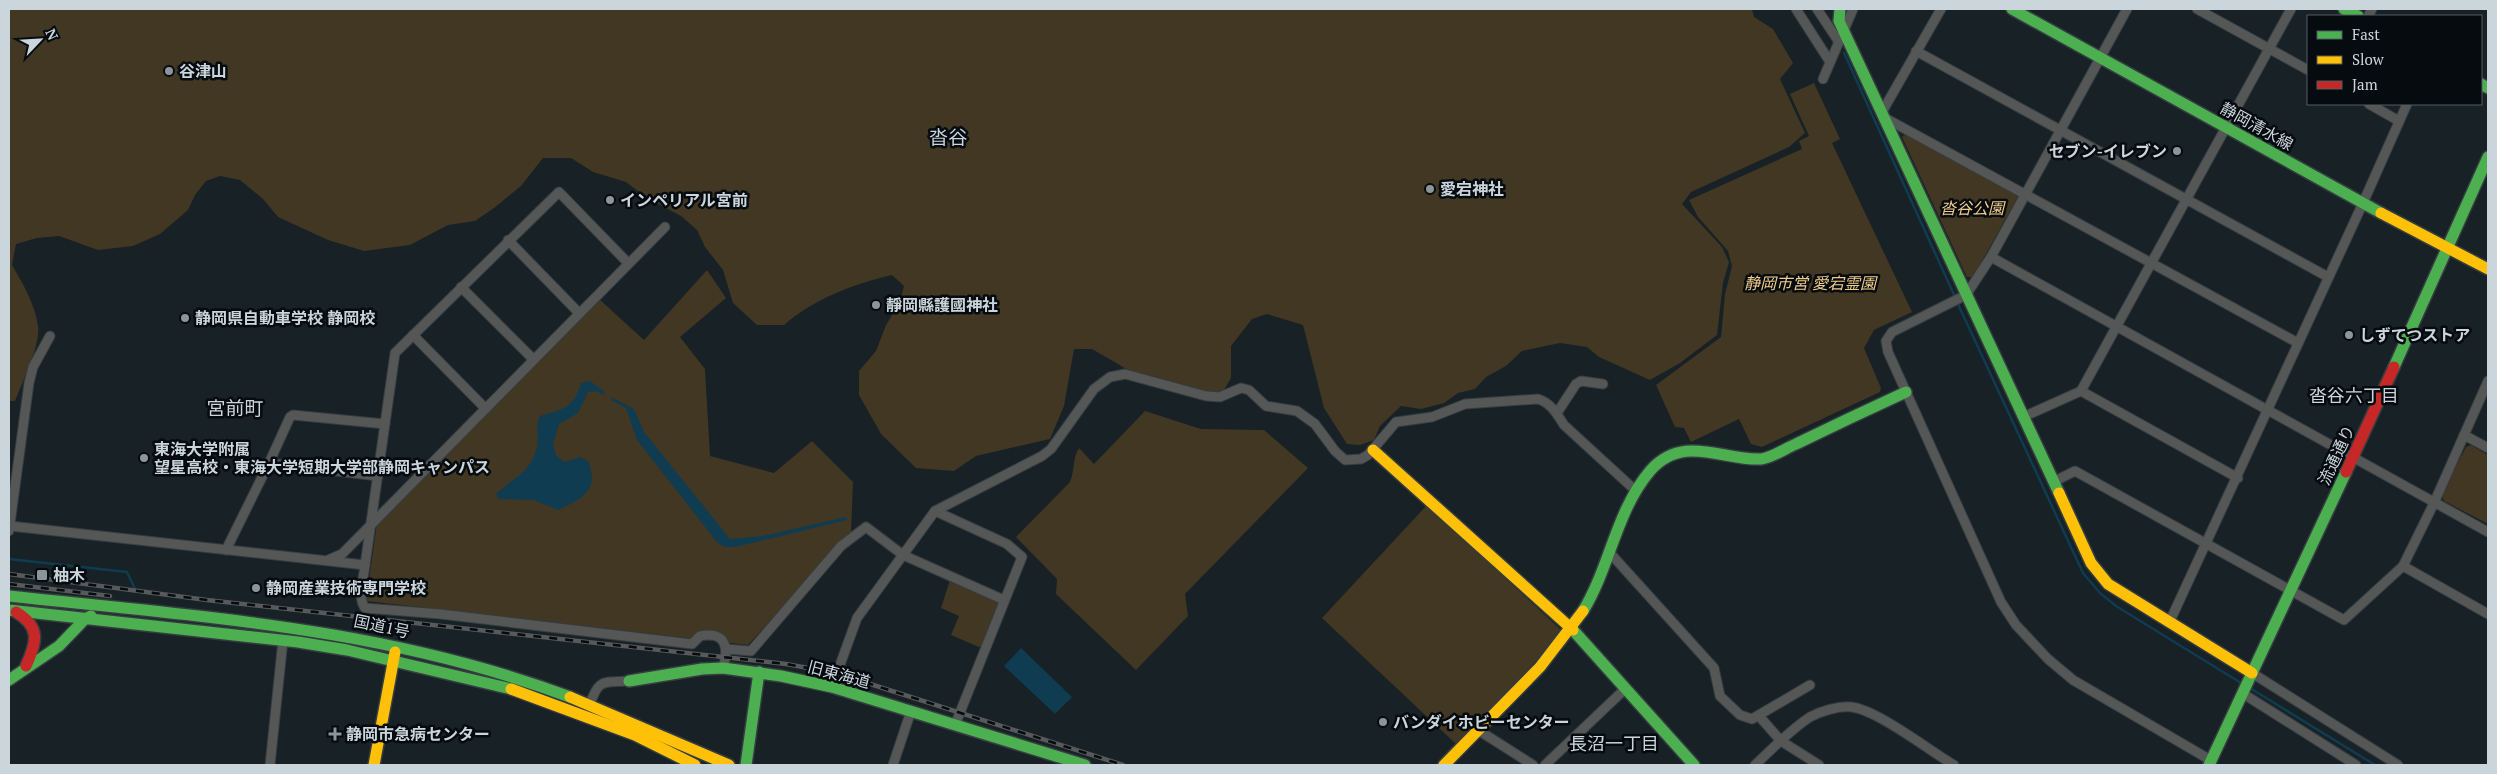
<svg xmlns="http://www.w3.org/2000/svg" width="2497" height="774" font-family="'PT Serif','Noto Sans JP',serif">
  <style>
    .green { fill: #413723 }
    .water { fill: #0f3c51 }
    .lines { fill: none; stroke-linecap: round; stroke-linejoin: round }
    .stream { stroke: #0f3c51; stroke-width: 2.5 }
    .street-casing { stroke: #353d41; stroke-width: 11 }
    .fast-casing { stroke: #353d41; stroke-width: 14 }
    .slow-casing { stroke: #353d41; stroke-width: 14 }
    .jam-casing { stroke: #353d41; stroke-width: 14 }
    .street { stroke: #555656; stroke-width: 9 }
    .fast { stroke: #4caf50; stroke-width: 11 }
    .slow { stroke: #ffc107; stroke-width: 11 }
    .jam { stroke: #c62828; stroke-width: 11 }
    .rail-casing { stroke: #58595a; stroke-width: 4.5 }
    .rail { stroke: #050b0f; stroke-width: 2.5; stroke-dasharray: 8; stroke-linecap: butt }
    .poi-dot { fill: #8b969c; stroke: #050b0f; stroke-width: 2 }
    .labels { text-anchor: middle; stroke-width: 5; stroke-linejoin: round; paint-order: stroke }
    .poi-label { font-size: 16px; font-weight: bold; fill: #cad5dc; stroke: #050b0f; text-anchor: start }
    .street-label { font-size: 16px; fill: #cad5dc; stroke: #050b0f }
    .park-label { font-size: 16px; font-style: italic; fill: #f0cb89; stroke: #050b0f }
    .neighbourhood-label { font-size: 18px; fill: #cad5dc; stroke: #050b0f }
    .quarter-label { font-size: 19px; fill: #cad5dc; stroke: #050b0f }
  </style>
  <rect width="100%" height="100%" fill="#172126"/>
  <g class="green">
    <path d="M9 9H1752L1754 17 1773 29 1793 63 1780 79 1805 133 1789 147 1691 192 1682 204 1722 247 1729 262 1723 283 1717 335 1680 363 1650 380 1599 357 1587 347 1560 343 1522 351 1506 366 1486 377 1475 389 1458 393 1444 403 1421 409 1401 406 1380 426 1374 440 1360 445 1347 444 1324 408 1303 325 1267 314 1252 319 1231 346V378L1220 397 1142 378 1092 349H1074L1064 406 1050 439 976 456 954 471 916 468 881 434 859 395V371L876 351 886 325 900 302 904 286 892 275C853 284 814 299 784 325H757L733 303 723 270 705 247 697 230 681 216 647 198 626 182 593 172 571 158H543L521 186 494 208 475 221 448 225 410 245 364 251 328 240 278 217 263 199 240 180 220 176 206 181 195 195 188 210 160 234 133 246 98 250 59 236 37 238 16 244 12 265C23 284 35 304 38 326 41 344 22 383 15 401H9Z"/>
    <polygon points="1814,83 1840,139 1832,143 1912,312 1874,330 1864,348 1881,388 1880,392 1762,447 1751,444 1739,419 1691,442 1684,428 1675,427 1656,385 1721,337 1725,294 1732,266 1728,251 1698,217 1689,200 1802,149 1799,141 1809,136 1790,94"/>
    <polygon points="1905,134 2019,195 1973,277 1967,277 1902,137"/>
    <polygon points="707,270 726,298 680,337 705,369 710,456 774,473 812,441 853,482 851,532 748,645 366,601 377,523 599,299 644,340"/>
    <path d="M1145 411 1201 429 1264 430 1308 468 1185 594 1188 616 1136 670 1056 594 1057 579 1016 537 1070 482C1075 470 1072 459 1079 448L1094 464Z"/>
    <polygon points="2471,445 2488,455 2488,524 2444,501 2441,494 2466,447"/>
    <polygon points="1427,505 1563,632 1457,745 1322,618"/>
    <polygon points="950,580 998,601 999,605 983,645 979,647 951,635 959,616 941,608"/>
  </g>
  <g class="water">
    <path d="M590 381 605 392 603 395 596 391 588 392 578 413 559 424 553 444 556 456 565 462 580 457 588 461C600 490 582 499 558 510L534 500 499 499 496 494C515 476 530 474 537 447 539 437 535 426 540 416 564 409 574 408 581 383Z"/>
    <polygon points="611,397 634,409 644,432 730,539 763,536 846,517 847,520 735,547 725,547 717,542 637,440 626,408 611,400"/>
    <polygon points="1021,648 1072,697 1055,714 1004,666"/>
  </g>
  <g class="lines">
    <g class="stream">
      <polyline points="1844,53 1955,297"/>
      <polyline points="1957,302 2083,573 2100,593 2116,606 2241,683"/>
      <polyline points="9,559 127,572 135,589"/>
      <polyline points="2250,688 2375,765"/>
    </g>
    <defs>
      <g id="street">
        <polyline points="1796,9 1830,62"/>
        <polyline points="1817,9 1839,42"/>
        <polyline points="2127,9 1991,257 1966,295 1892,332 1886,341 1888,352 2001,602 2016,625 2048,659 2073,680 2212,761"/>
        <polyline points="2197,9 2308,70"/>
        <polyline points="2368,16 2372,9"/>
        <polyline points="1916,51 2328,277"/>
        <polyline points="1823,79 1853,9"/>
        <polyline points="2369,104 2399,121"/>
        <polyline points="1882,112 1941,9"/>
        <polyline points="1885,118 2298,343"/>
        <polyline points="508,240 579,313"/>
        <polyline points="1991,257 2488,532"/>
        <polyline points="461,287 533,359"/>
        <polyline points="413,335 485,408"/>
        <polyline points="2081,391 2238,478"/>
        <polyline points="1557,413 1576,384 1581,381 1603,384"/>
        <polyline points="2023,417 2081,391 2291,9"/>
        <polyline points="2464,435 2488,448"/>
        <polyline points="269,463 290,417 293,415 385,424"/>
        <polyline points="2053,482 2075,471 2344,620 2403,566 2434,503 2488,381"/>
        <polyline points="935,511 1007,544 1022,557 955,725"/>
        <polyline points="10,526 365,565 395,353 559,192 628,263"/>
        <polyline points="9,531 29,383 33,367 50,336"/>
        <polyline points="226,550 269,463 378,476"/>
        <polyline points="1610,553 1714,668 1720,696 1740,715 1752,719 1810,685"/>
        <polyline points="328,560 342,554 351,545 665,227"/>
        <path d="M365 565C364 577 357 598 365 608L440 614 692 644 700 636C726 631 729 647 723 668"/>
        <polyline points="2403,566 2488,614"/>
        <polyline points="2170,621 2363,203 2407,104"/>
        <polyline points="726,649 751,651 841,546 866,527 903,555 1004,600"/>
        <polyline points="2252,673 2398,765"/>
        <path d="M832 687 857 618 935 511 1042 456 1051 449 1094 389 1110 377 1125 374 1206 396 1220 397 1241 388 1249 390 1266 406 1297 411 1315 424 1335 451 1345 460 1361 459 1368 455 1396 422 1432 417 1465 404 1538 399C1551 403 1557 414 1564 425L1636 491"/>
        <polyline points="2242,693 2356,765"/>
        <path d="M590 704C599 678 603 683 629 681"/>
        <polyline points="1759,716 1781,741 1819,765"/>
        <polyline points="1478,730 1533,765"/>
        <polyline points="270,765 283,640"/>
        <polyline points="893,765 911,711"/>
        <polyline points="1545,765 1625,689"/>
        <path d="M1755 765C1772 749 1790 730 1810 717 1821 711 1838 706 1851 707 1876 709 1930 751 1954 765"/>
      </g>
      <g id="fast">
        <polyline points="1840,9 1839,21 2059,493"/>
        <polyline points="2012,9 2381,213"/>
        <polyline points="2344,9 2358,16"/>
        <polyline points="2481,84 2488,88"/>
        <polyline points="2394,367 2488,157"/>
        <path d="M9 596C203 617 386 628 570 697"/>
        <polyline points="9,610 298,642 347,650 511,689"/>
        <path d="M1583 611C1610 567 1616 511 1650 471 1683 433 1723 461 1761 459 1772 458 1786 448 1796 444 1833 426 1869 409 1906 392"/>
        <polyline points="1573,630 1694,765"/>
        <polyline points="9,680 59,646 85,619 91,616"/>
        <polyline points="629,681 702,669 723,668 781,676 832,687 1085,765"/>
        <polyline points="746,765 759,672"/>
        <polyline points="2209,765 2346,472"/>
      </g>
      <g id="slow">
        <polyline points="2381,213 2488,269"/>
        <polyline points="1373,450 1573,630"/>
        <polyline points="2059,493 2091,563 2108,584 2252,673"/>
        <polyline points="511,689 635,735 695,765"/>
        <polyline points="570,697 729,765"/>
        <polyline points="374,765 395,652"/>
        <polyline points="1444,765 1540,667 1583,611"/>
      </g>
      <g id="jam">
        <polyline points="2346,472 2394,367"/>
        <path d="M16 612C41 627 37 642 26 666"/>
      </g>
    </defs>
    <use href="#street" class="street-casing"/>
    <use href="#fast" class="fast-casing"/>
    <use href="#slow" class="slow-casing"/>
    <use href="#jam" class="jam-casing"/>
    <use href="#street" class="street"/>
    <use href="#fast" class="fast"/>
    <use href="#slow" class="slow"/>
    <use href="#jam" class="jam"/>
    <defs>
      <g id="rail">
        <polyline points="9,574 207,600 786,664 836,673 1123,765"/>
        <polyline points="9,584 110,596"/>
      </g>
    </defs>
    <use href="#rail" class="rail-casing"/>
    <use href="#rail" class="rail"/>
  </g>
  <g class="poi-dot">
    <circle cx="169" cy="71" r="5"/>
    <circle cx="2177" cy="151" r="5"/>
    <circle cx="1430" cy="189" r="5"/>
    <circle cx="610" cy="200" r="5"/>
    <circle cx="876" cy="305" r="5"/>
    <circle cx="185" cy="318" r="5"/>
    <circle cx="2349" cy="335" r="5"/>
    <circle cx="144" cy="458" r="5"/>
    <rect x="36" y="569" width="12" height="12" rx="2.5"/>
    <circle cx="256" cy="588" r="5"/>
    <circle cx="1383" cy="722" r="5"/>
    <path d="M332.5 726.5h5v5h5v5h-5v5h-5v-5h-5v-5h5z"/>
  </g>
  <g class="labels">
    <g class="poi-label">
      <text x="179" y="77">谷津山</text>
      <text x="2167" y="157" text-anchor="end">セブン-イレブン</text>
      <text x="1440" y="195">愛宕神社</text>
      <text x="620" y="206">インペリアル宮前</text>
      <text x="886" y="311">靜岡縣護國神社</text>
      <text x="195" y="324">静岡県自動車学校 静岡校</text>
      <text x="2359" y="341">しずてつストア</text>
      <text x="154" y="455">東海大学附属<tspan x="154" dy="18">望星高校・東海大学短期大学部静岡キャンパス</tspan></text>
      <text x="53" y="581">柚木</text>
      <text x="266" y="594">静岡産業技術専門学校</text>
      <text x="1393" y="728">バンダイホビーセンター</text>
      <text x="346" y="740">静岡市急病センター</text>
    </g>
    <g class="street-label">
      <text transform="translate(2257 126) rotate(29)" y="6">静岡清水線</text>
      <text transform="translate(2336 455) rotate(-65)" y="6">流通通り</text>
      <text transform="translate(382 626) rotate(12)" y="6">国道1号</text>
      <text transform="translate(839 674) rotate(15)" y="6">旧東海道</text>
    </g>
    <g class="park-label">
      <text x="1972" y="214">沓谷公園</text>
      <text x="1810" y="289">静岡市営 愛宕霊園</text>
    </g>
    <g class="neighbourhood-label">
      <text x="2354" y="402">沓谷六丁目</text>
      <text x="1614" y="750">長沼一丁目</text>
    </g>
    <g class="quarter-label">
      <text x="948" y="144">沓谷</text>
      <text x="235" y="415">宮前町</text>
    </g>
  </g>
  <rect width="2497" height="774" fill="none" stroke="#cad5dc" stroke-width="20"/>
  <rect x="2307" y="15" width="175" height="90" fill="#050b0f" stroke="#545c61"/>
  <rect x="2317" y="31" width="25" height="8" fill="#4caf50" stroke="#545c61"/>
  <text x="2352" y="40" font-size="15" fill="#cad5dc">Fast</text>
  <rect x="2317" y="56" width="25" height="8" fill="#ffc107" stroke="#545c61"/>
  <text x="2352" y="65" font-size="15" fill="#cad5dc">Slow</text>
  <rect x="2317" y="81" width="25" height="8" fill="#c62828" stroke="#545c61"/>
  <text x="2352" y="90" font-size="15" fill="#cad5dc">Jam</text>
  <g transform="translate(40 40) rotate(65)" stroke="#050b0f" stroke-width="4" paint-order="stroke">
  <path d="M0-4L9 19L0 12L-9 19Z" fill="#cad5dc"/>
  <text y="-8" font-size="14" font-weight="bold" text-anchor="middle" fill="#cad5dc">N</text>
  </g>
</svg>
